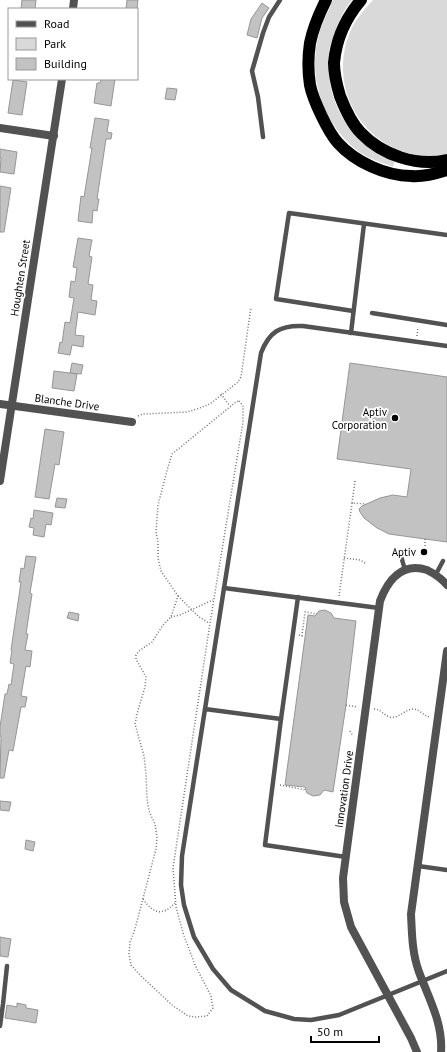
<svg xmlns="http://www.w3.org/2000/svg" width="447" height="1052" font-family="'PT Sans',sans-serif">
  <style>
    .green { fill: #d9d9d9 }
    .building { fill: #c2c2c2; stroke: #969696 }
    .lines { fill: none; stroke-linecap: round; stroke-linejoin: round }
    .path { stroke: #747474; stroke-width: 1.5; stroke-dasharray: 1 2; stroke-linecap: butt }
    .lane { stroke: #525252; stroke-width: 4.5 }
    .street { stroke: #525252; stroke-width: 8 }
    .highway { stroke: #000; stroke-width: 12 }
    .poi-dot { fill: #000; stroke: #fff; stroke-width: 1.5 }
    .labels { text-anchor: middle; stroke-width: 3.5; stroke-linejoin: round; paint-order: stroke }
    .street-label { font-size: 11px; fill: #000; stroke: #fff }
    .poi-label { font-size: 11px; fill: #000; stroke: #fff; text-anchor: end }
  </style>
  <rect width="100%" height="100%" fill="#fff"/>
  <g class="green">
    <path d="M333 0H352C344 10 338 22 334 35 332 40 329 47 329 52 325 94 342 131 378 154 383 157 389 159 395 161L393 167C380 162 364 157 354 148 326 124 311 86 316 49 318 31 326 16 333 0Z"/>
    <path d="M373 0H447V155C439 156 430 157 423 156 363 149 327 88 350 32 355 20 364 10 373 0Z"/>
  </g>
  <g class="building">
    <polygon points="22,0 36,0 35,9 21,9"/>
    <polygon points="127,0 138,0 137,9 126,9"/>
    <polygon points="262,3 269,8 262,18 257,38 247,35 251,19"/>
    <polygon points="101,79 115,79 111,106 94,103 97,83 100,83"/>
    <polygon points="13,80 27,82 22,115 8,113"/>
    <polygon points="167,88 177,89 175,100 165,99"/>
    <polygon points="95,118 109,120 107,132 112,133 111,139 106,139 97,199 99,199 97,211 93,210 92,223 78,221 81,196 84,197 92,148 90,148"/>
    <polygon points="0,149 17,152 14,174 0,172 1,158 0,158"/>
    <polygon points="0,186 11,188 4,232 0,232"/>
    <polygon points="78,238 92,240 89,256 92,257 88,284 93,285 91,300 97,301 95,315 78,312 75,335 84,336 83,347 72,345 70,355 58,353 60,342 62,343 65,322 70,323 74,298 69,297 71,281 75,282 77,268 73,267"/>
    <polygon points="72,363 83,365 81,374 70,373"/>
    <polygon points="350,363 447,377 447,542 389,534 377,528 364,518 360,512 359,509 362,506 380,498 393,495 407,497 411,469 337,459"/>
    <polygon points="54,371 77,374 74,391 52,388"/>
    <polygon points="45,429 64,432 59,465 55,464 49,499 35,497"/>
    <polygon points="57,498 67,499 65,508 55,507"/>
    <polygon points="34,510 53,513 51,525 46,524 44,537 33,535 34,528 29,527 31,518 33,519"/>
    <polygon points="26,556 36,557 30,593 32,594 26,634 28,634 25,650 32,651 30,667 26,666 21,696 27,697 25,707 21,707 13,751 9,750 4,778 0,778 1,736 0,736 0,727 5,694 7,694 9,684 11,685 14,664 10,663 12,650 11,650 21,582 19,582 21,568 24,569"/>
    <polygon points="325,610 331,613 334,618 356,621 346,705 333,792 324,790 320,795 313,796 307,793 305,787 285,785 308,615 315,616 319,611"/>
    <polygon points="69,612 79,614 78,621 67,618"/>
    <polygon points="0,801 11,802 9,811 0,810"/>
    <polygon points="26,840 35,842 33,851 25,849"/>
    <polygon points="0,937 11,939 8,957 0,956"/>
    <polygon points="17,1003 26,1005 26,1008 38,1010 36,1023 5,1018 7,1005 17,1007"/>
  </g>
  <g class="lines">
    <g class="path">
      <polyline points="417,336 418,327"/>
      <polyline points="221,394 230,406"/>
      <polygon points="239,401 243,406 243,422 210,623 173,868 176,907 183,933 195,965 211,996 213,1008 207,1016 196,1017 188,1016 172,1005 141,976 131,965 129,954 130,942 135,929 156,849 157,837 155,824 149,811 147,799 146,774 144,756 135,724 137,714 145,687 146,677 136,659 136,655 139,651 152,642 163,625 171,617 178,596 161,571 158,558 158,542 156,532 158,505 168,467 172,454 236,402"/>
      <polyline points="138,416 143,414 187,412 197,409 210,404 238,382 241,377 251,307"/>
      <polyline points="355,481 352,503 366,504"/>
      <polyline points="425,539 425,547"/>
      <polyline points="344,558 360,560 365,563"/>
      <polyline points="178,596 199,617 209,623"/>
      <polyline points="339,596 352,503"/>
      <polyline points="171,617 180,615 213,600"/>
      <polyline points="299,635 302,636 305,612 317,614"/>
      <polyline points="346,705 357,707"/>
      <path d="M374 709C381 709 383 715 390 717 399 719 405 709 413 709 420 709 423 716 430 717"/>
      <polyline points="350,731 353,736"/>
      <polyline points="280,785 306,790"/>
      <path d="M143 899C153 913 162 917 175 903"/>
    </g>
    <g class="lane">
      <polyline points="263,137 258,97 252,71 263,33 269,17 280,0"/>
      <polyline points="353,311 276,299 289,213 447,235"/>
      <polyline points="372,313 447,325"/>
      <polyline points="351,333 364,224"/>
      <polyline points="401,556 405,570"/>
      <polyline points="436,574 443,561"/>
      <polyline points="224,588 379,608"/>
      <path d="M205 709 261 353C269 332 280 325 303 326L447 346"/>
      <polyline points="281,719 298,597"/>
      <polyline points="346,857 265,845 281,719 205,709 182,856 181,885 184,905 194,937 213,969 231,990 265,1011 294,1019 311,1020 339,1015 447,971"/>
      <polyline points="418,866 447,870"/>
      <polyline points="0,1026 3,1004 7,966"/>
    </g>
    <g class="street">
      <polyline points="73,9 74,0"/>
      <polyline points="0,128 54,136"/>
      <polyline points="0,404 132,422"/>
      <polyline points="0,481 62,79"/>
      <path d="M417 1052 411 1038 351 927 344 902 343 878 380 601C388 580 402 562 427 570 435 574 441 578 447 585"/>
      <path d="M441 1052C443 1023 429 999 419 972 412 953 412 934 411 914L447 651"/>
    </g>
    <g class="highway">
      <path d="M326 0C319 14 313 28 310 43 308 56 308 72 310 85 313 100 328 132 338 143 355 162 386 176 411 176 424 177 435 174 447 170"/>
      <path d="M361 0C345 19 336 39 334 63 334 74 337 86 340 96 345 109 351 123 361 133 382 155 417 167 447 160"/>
    </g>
  </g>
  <g class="poi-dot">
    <circle cx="395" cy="418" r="4"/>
    <circle cx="424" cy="552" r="4"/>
  </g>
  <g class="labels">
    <g class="street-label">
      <text transform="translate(20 278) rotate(-81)" y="4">Houghten Street</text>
      <text transform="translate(67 402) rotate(8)" y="4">Blanche Drive</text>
      <text transform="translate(344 789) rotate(-82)" y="4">Innovation Drive</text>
    </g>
    <g class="poi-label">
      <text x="387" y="416">Aptiv<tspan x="387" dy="13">Corporation</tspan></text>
      <text x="416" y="556">Aptiv</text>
    </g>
  </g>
  <rect x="8" y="8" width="130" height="72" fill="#ffffff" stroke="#999999"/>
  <rect x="16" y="21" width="20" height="6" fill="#525252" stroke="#999999"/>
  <text x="44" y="28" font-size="12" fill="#000000">Road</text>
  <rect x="16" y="38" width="20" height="12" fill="#d9d9d9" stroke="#999999"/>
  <text x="44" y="48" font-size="12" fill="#000000">Park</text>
  <rect x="16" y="58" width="20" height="12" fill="#c2c2c2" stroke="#999999"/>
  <text x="44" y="68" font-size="12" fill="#000000">Building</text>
  <path d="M311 1036v6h68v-6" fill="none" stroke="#000000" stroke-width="2"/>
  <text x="317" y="1036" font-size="12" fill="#000000" stroke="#ffffff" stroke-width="3" paint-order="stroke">50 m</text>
</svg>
